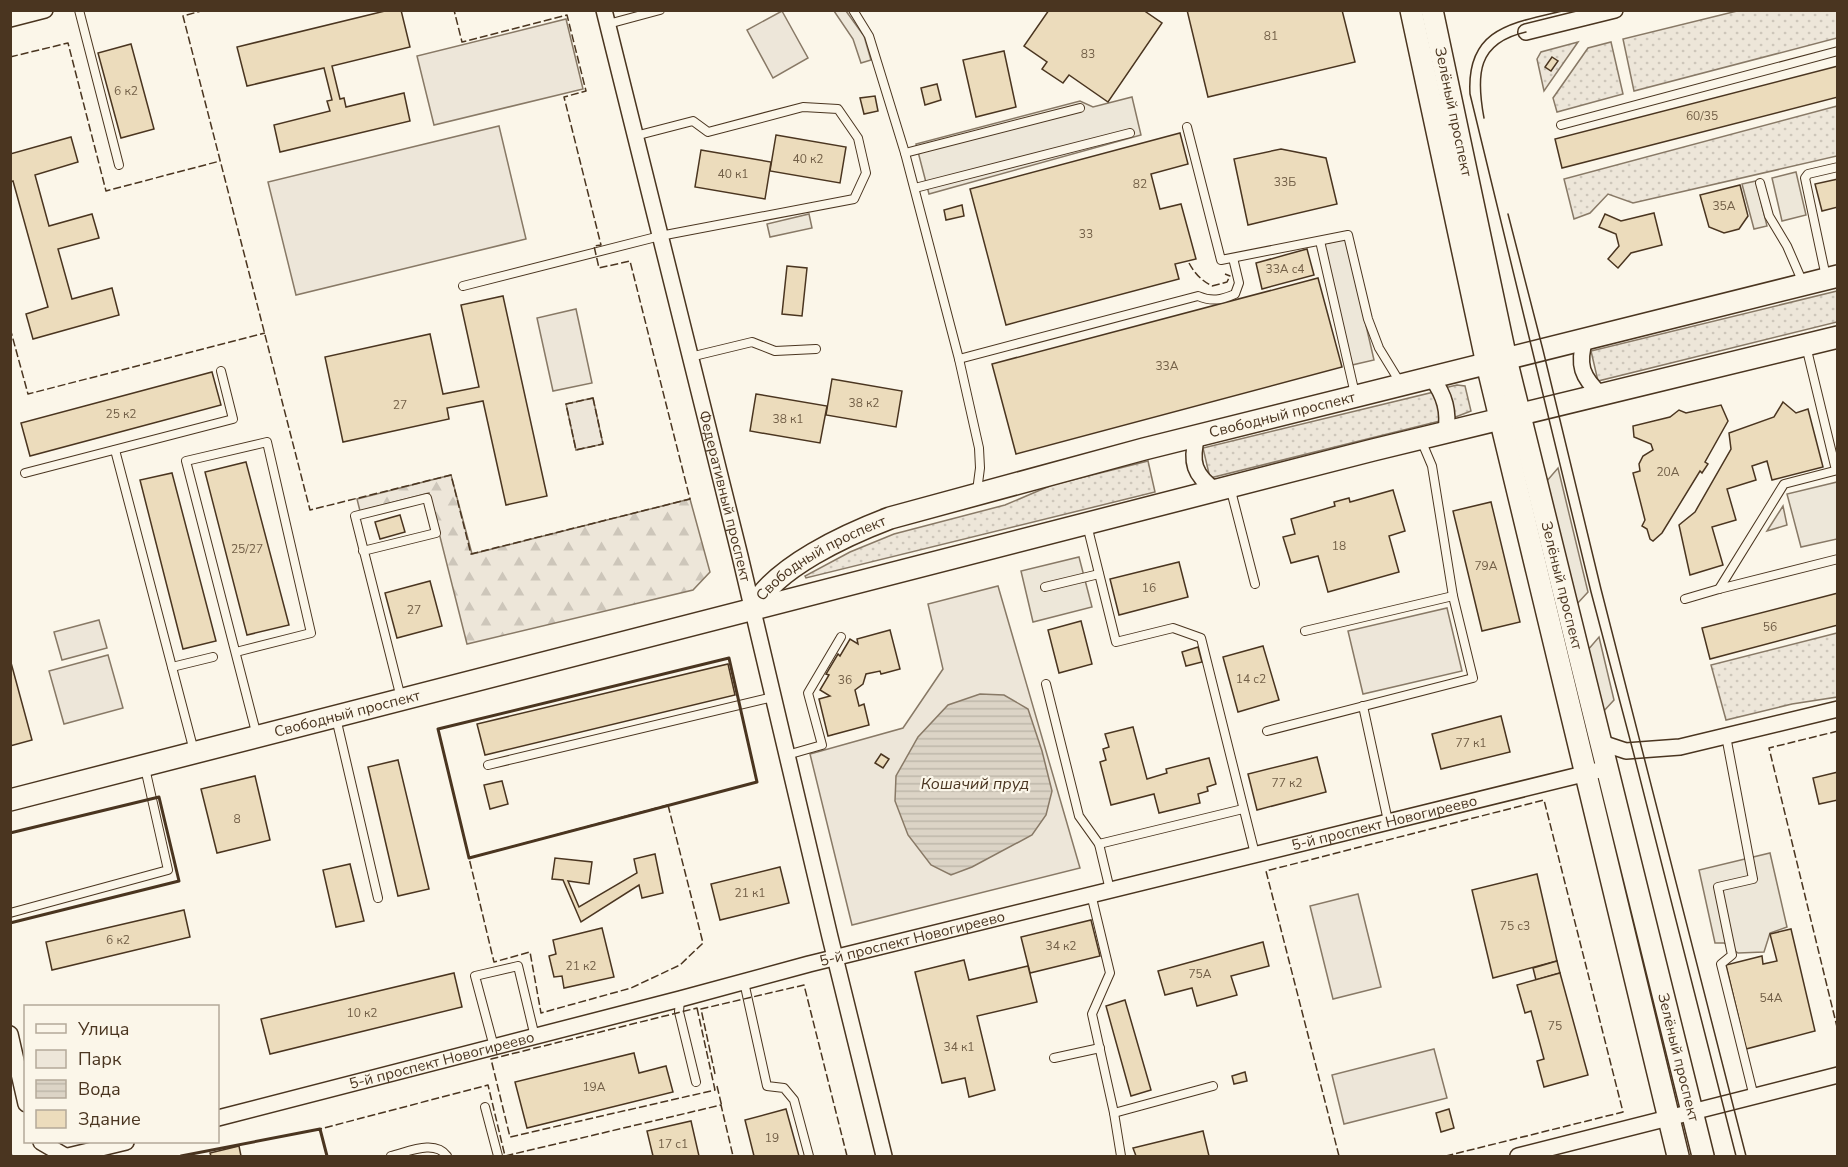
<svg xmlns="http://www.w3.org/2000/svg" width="1848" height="1167" font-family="'Nunito Sans',sans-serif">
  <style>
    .grass { fill: url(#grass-dots); stroke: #887966; stroke-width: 1.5 }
    .forest { fill: url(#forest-firs); stroke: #887966; stroke-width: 1.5 }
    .park { fill: #ede6d9; stroke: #887966; stroke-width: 1.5 }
    .parking { fill: #ede7d9; stroke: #887966; stroke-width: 1.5 }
    .water { fill: url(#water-rules); stroke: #887966; stroke-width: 1.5 }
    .building { fill: #ecdcbc; stroke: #4a3520; stroke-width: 1.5 }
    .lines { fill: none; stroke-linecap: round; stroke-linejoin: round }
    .service-casing { stroke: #4a3520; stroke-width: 10 }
    .minor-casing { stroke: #4a3520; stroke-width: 18 }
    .secondary-casing { stroke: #4a3520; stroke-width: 24 }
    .service { stroke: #fbf6e9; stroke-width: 8 }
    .minor { stroke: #fbf6e9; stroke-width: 15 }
    .secondary { stroke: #fbf6e9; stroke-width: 21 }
    .tram { stroke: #4a3520; stroke-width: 1.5 }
    .fence { stroke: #4a3520; stroke-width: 1.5; stroke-dasharray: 8 3; stroke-linecap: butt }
    .wall { stroke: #4a3520; stroke-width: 3 }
    .labels { text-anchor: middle; stroke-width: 4.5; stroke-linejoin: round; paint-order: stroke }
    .number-label { font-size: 12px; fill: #725f47 }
    .street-label { font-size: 15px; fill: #4a3520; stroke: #fbf6e9 }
    .water-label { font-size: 16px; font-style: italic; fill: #4a3520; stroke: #fbf6e9 }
  </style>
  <defs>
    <pattern id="grass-dots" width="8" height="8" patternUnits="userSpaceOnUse" patternTransform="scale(1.5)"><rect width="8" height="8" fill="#ede6d9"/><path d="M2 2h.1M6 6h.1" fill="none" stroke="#cdc6ba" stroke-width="1.8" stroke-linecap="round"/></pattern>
    <pattern id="forest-firs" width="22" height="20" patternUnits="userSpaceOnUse" patternTransform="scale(1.5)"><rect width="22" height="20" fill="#ede6d9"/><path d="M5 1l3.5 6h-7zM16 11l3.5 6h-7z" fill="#cdc6ba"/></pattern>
    <pattern id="water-rules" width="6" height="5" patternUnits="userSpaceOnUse" patternTransform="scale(1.5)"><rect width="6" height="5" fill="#dcd4c6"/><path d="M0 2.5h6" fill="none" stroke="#beb7aa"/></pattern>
  </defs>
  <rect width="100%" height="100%" fill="#fbf6e9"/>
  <g class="grass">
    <polygon points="1737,11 1837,11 1837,38 1634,91 1623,39"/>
    <polygon points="1578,42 1544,91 1537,59 1541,52"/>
    <polygon points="1611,42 1623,94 1557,112 1553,98 1588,48"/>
    <polygon points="1837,106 1837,156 1633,203 1608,194 1590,213 1574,219 1564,179"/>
    <polygon points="1837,291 1837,322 1598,381 1591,351"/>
    <polygon points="1457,385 1465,386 1471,411 1453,418 1444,388"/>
    <polygon points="1434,392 1440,406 1440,421 1210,478 1203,448"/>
    <polygon points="1148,461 1155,492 806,578 805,576 850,552 894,534 1005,505 1052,485"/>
    <polygon points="1837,633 1837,697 1792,704 1726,720 1711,665"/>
  </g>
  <polygon class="forest" points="451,475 472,554 690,499 710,572 693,590 467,644 429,493 360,511 357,499"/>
  <g class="park">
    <polygon points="782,11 808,58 773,78 747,30"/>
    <polygon points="566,19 583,89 434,125 417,56"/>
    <polygon points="499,126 526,239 296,295 268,182"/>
    <polygon points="576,309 592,383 553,391 537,318"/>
    <polygon points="593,398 603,444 576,450 566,404"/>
    <polygon points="1783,506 1787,525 1767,531"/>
    <polygon points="998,586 1080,868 852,925 810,754 903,728 943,669 928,604"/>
    <polygon points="1447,608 1462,671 1363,694 1348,631"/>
    <polygon points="99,620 107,648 62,660 54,632"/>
    <polygon points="108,655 123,708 64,724 49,671"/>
    <polygon points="1358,894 1381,987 1333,999 1310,906"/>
    <polygon points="1434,1049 1447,1098 1344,1124 1332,1075"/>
  </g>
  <g class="parking">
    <polygon points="834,11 846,11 864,36 871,60 861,63 853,39"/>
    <polygon points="1132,97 1141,135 929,194 916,144 1080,101 1093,107"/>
    <polygon points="1796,172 1806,215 1782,221 1772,178"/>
    <polygon points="1756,181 1767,226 1754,229 1742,184"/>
    <polygon points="809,214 812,228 770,237 767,224"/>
    <polygon points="1346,239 1374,360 1352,365 1324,244"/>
    <polygon points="1558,468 1588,592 1576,605 1546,482"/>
    <polygon points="1837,482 1837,539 1801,547 1787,494"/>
    <polygon points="1079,557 1092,607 1033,622 1021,571"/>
    <polygon points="1599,637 1614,700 1602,713 1587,651"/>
    <polygon points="1770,853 1787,927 1770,933 1764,952 1738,953 1724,943 1715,943 1699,870"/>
  </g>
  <polygon class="water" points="980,694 1004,695 1028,709 1042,751 1052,791 1046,815 1032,835 972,867 951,875 931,865 908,835 895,801 896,776 918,737 948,705"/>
  <g class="building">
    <polygon points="389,10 401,10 410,47 332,66 340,99 344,98 346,107 404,93 410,121 280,152 274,125 330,111 327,101 332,100 324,68 247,86 237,47"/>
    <polygon points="1049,10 1143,10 1162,23 1108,102 1069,75 1063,83 1042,69 1047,62 1024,46"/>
    <polygon points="1187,10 1342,10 1355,62 1208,97"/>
    <polygon points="131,44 154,129 121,138 98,53"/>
    <polygon points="1004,51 1016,107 976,117 963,60"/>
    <polygon points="1552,57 1558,61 1551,71 1545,67"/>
    <polygon points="1838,66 1838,97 1562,168 1555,139"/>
    <polygon points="937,84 941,100 925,105 921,88"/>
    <polygon points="875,96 878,111 864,114 860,98"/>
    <polygon points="1180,133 1188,164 1151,174 1160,209 1181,204 1196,259 1175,264 1179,279 1006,325 970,189"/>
    <polygon points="776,135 846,147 840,183 770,171"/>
    <polygon points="71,137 78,162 35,175 49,226 92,214 99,238 58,249 72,299 112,288 119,315 33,339 26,314 48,307 13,181 10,182 10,154"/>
    <polygon points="1281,149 1326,158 1337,204 1248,225 1234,159"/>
    <polygon points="701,150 771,162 765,199 695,187"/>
    <polygon points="1838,179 1838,207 1822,211 1815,184"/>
    <polygon points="1740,185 1748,216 1739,229 1724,233 1709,227 1700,195"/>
    <polygon points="962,205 964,216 946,220 944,210"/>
    <polygon points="1654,213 1662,245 1631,253 1618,268 1608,259 1619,246 1616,234 1599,227 1605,214 1621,221"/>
    <polygon points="1307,249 1314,275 1262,289 1256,263"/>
    <polygon points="787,266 807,268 802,316 782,314"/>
    <polygon points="1318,278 1342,367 1016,454 992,364"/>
    <polygon points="503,296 547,496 506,505 483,401 447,408 449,419 343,442 325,357 430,334 443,394 479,387 461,305"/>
    <polygon points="212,372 221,405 30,456 21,423"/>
    <polygon points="832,379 902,391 896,427 826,415"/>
    <polygon points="756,394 827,406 820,443 750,431"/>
    <polygon points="1783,402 1796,413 1808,409 1823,467 1772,480 1767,461 1752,466 1756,480 1727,489 1736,520 1712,527 1723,565 1690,575 1679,525 1695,512 1731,449 1729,433 1774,417"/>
    <polygon points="1721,405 1728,421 1705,462 1708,464 1702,473 1700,471 1662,533 1653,541 1650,539 1647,529 1642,526 1645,520 1633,473 1640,471 1639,464 1643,456 1653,450 1651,444 1634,437 1633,426 1670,417 1679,410 1686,413"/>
    <polygon points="246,462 289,625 247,635 205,472"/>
    <polygon points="172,473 216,641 183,649 140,480"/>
    <polygon points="1393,490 1405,531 1389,536 1399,572 1328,592 1318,556 1291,563 1283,537 1295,534 1291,519 1335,506 1334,502 1349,498 1350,502"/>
    <polygon points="1491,502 1520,622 1482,631 1453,511"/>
    <polygon points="400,515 405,532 380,539 375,522"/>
    <polygon points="1179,562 1188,597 1119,615 1110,579"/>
    <polygon points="430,581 442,626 397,638 385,593"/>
    <polygon points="1838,593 1838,625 1710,659 1702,628"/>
    <polygon points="1081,621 1092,664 1059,673 1048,630"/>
    <polygon points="890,630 900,669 881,674 880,671 866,674 863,684 855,690 859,706 864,704 869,725 828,736 819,699 830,696 820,690 829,675 826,674 838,654 840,656 850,639 858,644 857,639"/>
    <polygon points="1263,646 1279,700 1238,712 1223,657"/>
    <polygon points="1198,647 1202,662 1186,666 1182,652"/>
    <polygon points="10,659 32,740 10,746"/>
    <polygon points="728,664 735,695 485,755 477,724"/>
    <polygon points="1501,716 1510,752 1441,769 1432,734"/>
    <polygon points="1133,727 1147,779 1167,773 1166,769 1209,758 1216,784 1207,787 1208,791 1198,794 1200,803 1159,813 1154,794 1111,805 1100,762 1106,760 1103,749 1109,747 1105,734"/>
    <polygon points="881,754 889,759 883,768 875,763"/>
    <polygon points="1317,757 1326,792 1257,810 1248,774"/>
    <polygon points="398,760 429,889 398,896 368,767"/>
    <polygon points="1838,772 1838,800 1819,804 1813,778"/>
    <polygon points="255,776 270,840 217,853 201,789"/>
    <polygon points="502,781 508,804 490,809 484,785"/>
    <polygon points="655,854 663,893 642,898 639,885 581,922 563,880 552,879 555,858 592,862 589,884 568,881 579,907 637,873 634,859"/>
    <polygon points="350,864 364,921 336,927 323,870"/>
    <polygon points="780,867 789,903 720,920 711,884"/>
    <polygon points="1537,874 1557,961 1493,978 1472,890"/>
    <polygon points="184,910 190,937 52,970 46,942"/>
    <polygon points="1091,920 1100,956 1030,973 1021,937"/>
    <polygon points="602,928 614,977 564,988 562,976 554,977 549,956 556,954 553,940"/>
    <polygon points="1791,929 1815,1031 1746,1049 1726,965 1762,956 1763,964 1777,961 1770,934"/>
    <polygon points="1263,942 1269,966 1231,976 1237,995 1197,1006 1192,988 1165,995 1158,971"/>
    <polygon points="964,960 969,980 1028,966 1037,1002 977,1016 995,1090 969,1097 965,1078 942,1083 915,972"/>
    <polygon points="1557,961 1560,973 1536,980 1533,968"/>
    <polygon points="454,973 462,1007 270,1054 261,1019"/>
    <polygon points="1560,973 1588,1075 1544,1087 1537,1061 1544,1059 1531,1011 1525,1013 1517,985"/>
    <polygon points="1125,1000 1151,1090 1131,1096 1106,1006"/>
    <polygon points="634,1053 639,1073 666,1066 673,1092 527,1128 515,1082"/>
    <polygon points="1245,1072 1247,1081 1234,1084 1232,1076"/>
    <polygon points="786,1109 799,1156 754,1156 745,1120"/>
    <polygon points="1449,1109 1454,1128 1441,1132 1436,1113"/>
    <polygon points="691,1121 699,1156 653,1156 647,1131"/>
    <polygon points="1203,1131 1209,1156 1136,1156 1133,1148"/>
    <polygon points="239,1146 241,1156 211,1156 210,1153"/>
  </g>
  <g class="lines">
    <defs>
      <g id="service">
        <polyline points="79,10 119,165"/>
        <polyline points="853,10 869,36 905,153 959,359 979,448 980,468 977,491"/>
        <polyline points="608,24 660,10"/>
        <polyline points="1561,125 1838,51"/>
        <polyline points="1187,127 1221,260 1348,235 1368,319 1379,348 1401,384"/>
        <polyline points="905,153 1080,108"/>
        <polyline points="1760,183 1769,216 1787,246 1803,283"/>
        <polyline points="915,188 1130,133"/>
        <polyline points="1320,241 1355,394"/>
        <polyline points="1826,277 1805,178 1808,174 1838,167"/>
        <polyline points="463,286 660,236 854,199 866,173 858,138 838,109 803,107 708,132 693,121 635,136"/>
        <polyline points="1806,346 1836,470"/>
        <polyline points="690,357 752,342 775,351 816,349"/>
        <path d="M959 359 1198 296C1212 302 1221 300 1235 294L1239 283 1233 258"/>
        <polyline points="1421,440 1432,466 1453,596"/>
        <polyline points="115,450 194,751"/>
        <polyline points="25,473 233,419 221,371"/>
        <polyline points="1230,487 1255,584"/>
        <polyline points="1087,525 1116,642 1173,628 1201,638 1255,854"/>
        <polyline points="363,551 436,533 427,498 355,516 401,698"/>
        <polyline points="1045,587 1099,574"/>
        <polyline points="1719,589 1784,484 1838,470"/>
        <polyline points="1685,599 1719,589 1838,559"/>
        <polyline points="236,652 311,633 267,442 186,461 257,736"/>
        <polyline points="172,667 213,657"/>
        <polyline points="1046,684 1079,816 1099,844 1110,890"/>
        <polyline points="1363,706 1388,821"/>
        <polyline points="336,718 378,898"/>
        <polyline points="1267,731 1473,678 1453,596 1305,631"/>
        <polyline points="1726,736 1753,879 1718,887 1732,955 1721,964 1754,1097"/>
        <polyline points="787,755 822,745 808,693 841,637"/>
        <polyline points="488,765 773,697"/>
        <polyline points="1099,844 1243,809"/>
        <polyline points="1091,894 1110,973 1092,1014 1114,1113 1121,1156"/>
        <polyline points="10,913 168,870 145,768"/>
        <polyline points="744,982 767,1086 784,1088 794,1100 809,1156"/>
        <polyline points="680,999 679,1012 696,1082"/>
        <polyline points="494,1047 475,976 518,966 535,1037"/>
        <polyline points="1054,1058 1100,1048"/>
        <polyline points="485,1107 498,1156"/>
        <polyline points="1114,1113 1213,1086"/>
        <path d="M391 1156C408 1152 435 1139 447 1156"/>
      </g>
      <g id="minor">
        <path id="s1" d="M604 10 740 556 830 937 884 1156"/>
        <polyline points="10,19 45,10"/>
        <polyline points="1526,32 1615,10"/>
        <path d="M1585 339C1577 365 1582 377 1601 395"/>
        <path d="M1432 378C1445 396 1449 411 1446 433"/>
        <path d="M1197 436C1190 462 1194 475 1216 491"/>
        <polyline points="1602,743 1626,751 1680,747 1838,709"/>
        <polyline points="10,1034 26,1104"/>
        <path id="s2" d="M218 1118 680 999 809 964 1608 768"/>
        <polyline points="41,1142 65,1156"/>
        <polyline points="68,1156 126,1142"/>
        <polyline points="1518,1156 1838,1075"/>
      </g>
      <g id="secondary">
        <polyline points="1411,10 1487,364 1678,1156"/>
        <path id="s3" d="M1432 10 1506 359 1703 1156"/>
        <path id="s4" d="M753 609C774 567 848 534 890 518L1144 449 1838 276"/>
        <path id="s5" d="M10 800 1373 450 1838 337"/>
      </g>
    </defs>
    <use href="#service" class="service-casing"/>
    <use href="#minor" class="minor-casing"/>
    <use href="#secondary" class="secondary-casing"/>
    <use href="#service" class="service"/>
    <use href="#minor" class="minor"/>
    <use href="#secondary" class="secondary"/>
    <g class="tram">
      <path d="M1566 10C1513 23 1466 27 1470 94L1591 592 1633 751 1736 1156"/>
      <path d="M1484 118C1476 75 1477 43 1526 32"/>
      <polyline points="1508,214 1543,350 1601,589 1746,1156"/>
    </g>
    <g class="fence">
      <polyline points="205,10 183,16 310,510 451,475 471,554 690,499 630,261 599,268 594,246 601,245 564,97 586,91 567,15 462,42 454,10"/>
      <polyline points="10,57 68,43 106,191 220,161"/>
      <path d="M1189 263C1195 274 1201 280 1212 286L1227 282 1230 276 1225 274"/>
      <polyline points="10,328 28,394 265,333"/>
      <polygon points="593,398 603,444 576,450 566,404"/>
      <polyline points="1838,731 1769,748 1838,1031"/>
      <polygon points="668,805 703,943 680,965 631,988 541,1013 530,952 494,962 469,858"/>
      <polygon points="697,1008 715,1090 510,1137 491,1059"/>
      <polyline points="715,1074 701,1009 804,985 847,1156"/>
      <polyline points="717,1086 722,1107"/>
      <polyline points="327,1156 320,1129 488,1085 505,1156 721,1105 733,1156"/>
      <polyline points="1339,1156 1266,871 1544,800 1623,1112 1446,1156"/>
    </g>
    <g class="wall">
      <polygon points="729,658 757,782 469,858 438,729"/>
      <polyline points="10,833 159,797 179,881 10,923"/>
      <polyline points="10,1151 11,1156"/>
      <polyline points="181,1156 320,1129 327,1156"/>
    </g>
  </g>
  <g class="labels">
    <g class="number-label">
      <text x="1271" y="40">81</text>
      <text x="1088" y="58">83</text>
      <text x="126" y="95">6 к2</text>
      <text x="1702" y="120">60/35</text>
      <text x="808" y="163">40 к2</text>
      <text x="733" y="178">40 к1</text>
      <text x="1285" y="186">33Б</text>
      <text x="1140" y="188">82</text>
      <text x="1724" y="210">35А</text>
      <text x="1086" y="238">33</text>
      <text x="1285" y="273">33А с4</text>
      <text x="1167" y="370">33А</text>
      <text x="864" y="407">38 к2</text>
      <text x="400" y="409">27</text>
      <text x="121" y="418">25 к2</text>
      <text x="788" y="423">38 к1</text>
      <text x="1668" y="476">20А</text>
      <text x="1339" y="550">18</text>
      <text x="247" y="553">25/27</text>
      <text x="1486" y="570">79А</text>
      <text x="1149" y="592">16</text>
      <text x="414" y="614">27</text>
      <text x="1770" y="631">56</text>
      <text x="1251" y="683">14 с2</text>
      <text x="845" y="684">36</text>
      <text x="1471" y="747">77 к1</text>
      <text x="1287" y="787">77 к2</text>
      <text x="237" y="823">8</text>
      <text x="750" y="897">21 к1</text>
      <text x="1515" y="930">75 с3</text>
      <text x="118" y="944">6 к2</text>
      <text x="1061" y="950">34 к2</text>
      <text x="581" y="970">21 к2</text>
      <text x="1200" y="978">75А</text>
      <text x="1771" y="1002">54А</text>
      <text x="362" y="1017">10 к2</text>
      <text x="1555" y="1030">75</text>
      <text x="959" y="1051">34 к1</text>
      <text x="594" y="1091">19А</text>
      <text x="772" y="1142">19</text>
      <text x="673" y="1148">17 с1</text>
    </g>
    <g class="street-label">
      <text dy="5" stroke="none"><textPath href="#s3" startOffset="104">Зелёный проспект</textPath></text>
      <text dy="5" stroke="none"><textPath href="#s4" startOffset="573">Свободный проспект</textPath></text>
      <text dy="5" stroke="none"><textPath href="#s1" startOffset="501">Федеративный проспект</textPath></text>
      <text dy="5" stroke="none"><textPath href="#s4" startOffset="87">Свободный проспект</textPath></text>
      <text dy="5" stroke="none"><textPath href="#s3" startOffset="590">Зелёный проспект</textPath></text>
      <text dy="5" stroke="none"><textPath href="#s5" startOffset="348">Свободный проспект</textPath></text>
      <text dy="5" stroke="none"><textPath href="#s2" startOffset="1203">5-й проспект Новогиреево</textPath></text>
      <text dy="5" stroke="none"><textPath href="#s2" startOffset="717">5-й проспект Новогиреево</textPath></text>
      <text dy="5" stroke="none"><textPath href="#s3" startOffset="1076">Зелёный проспект</textPath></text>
      <text dy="5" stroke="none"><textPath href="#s2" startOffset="231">5-й проспект Новогиреево</textPath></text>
    </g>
    <g class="water-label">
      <text x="975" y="789">Кошачий пруд</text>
    </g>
  </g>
  <rect width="1848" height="1167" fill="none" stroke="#4a3520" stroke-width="24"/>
  <rect x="24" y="1005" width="195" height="138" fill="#fbf6e9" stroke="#b4a999" stroke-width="1.5"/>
  <rect x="36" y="1024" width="30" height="9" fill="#fbf6e9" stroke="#b4a999" stroke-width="1.5"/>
  <text x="78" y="1035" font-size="18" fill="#4a3520">Улица</text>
  <rect x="36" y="1050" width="30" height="18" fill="#ede6d9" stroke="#b4a999" stroke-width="1.5"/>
  <text x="78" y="1065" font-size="18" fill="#4a3520">Парк</text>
  <rect x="36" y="1080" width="30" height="18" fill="url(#water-rules)" stroke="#b4a999" stroke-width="1.5"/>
  <text x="78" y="1095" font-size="18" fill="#4a3520">Вода</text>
  <rect x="36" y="1110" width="30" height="18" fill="#ecdcbc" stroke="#b4a999" stroke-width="1.5"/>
  <text x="78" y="1125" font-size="18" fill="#4a3520">Здание</text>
</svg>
